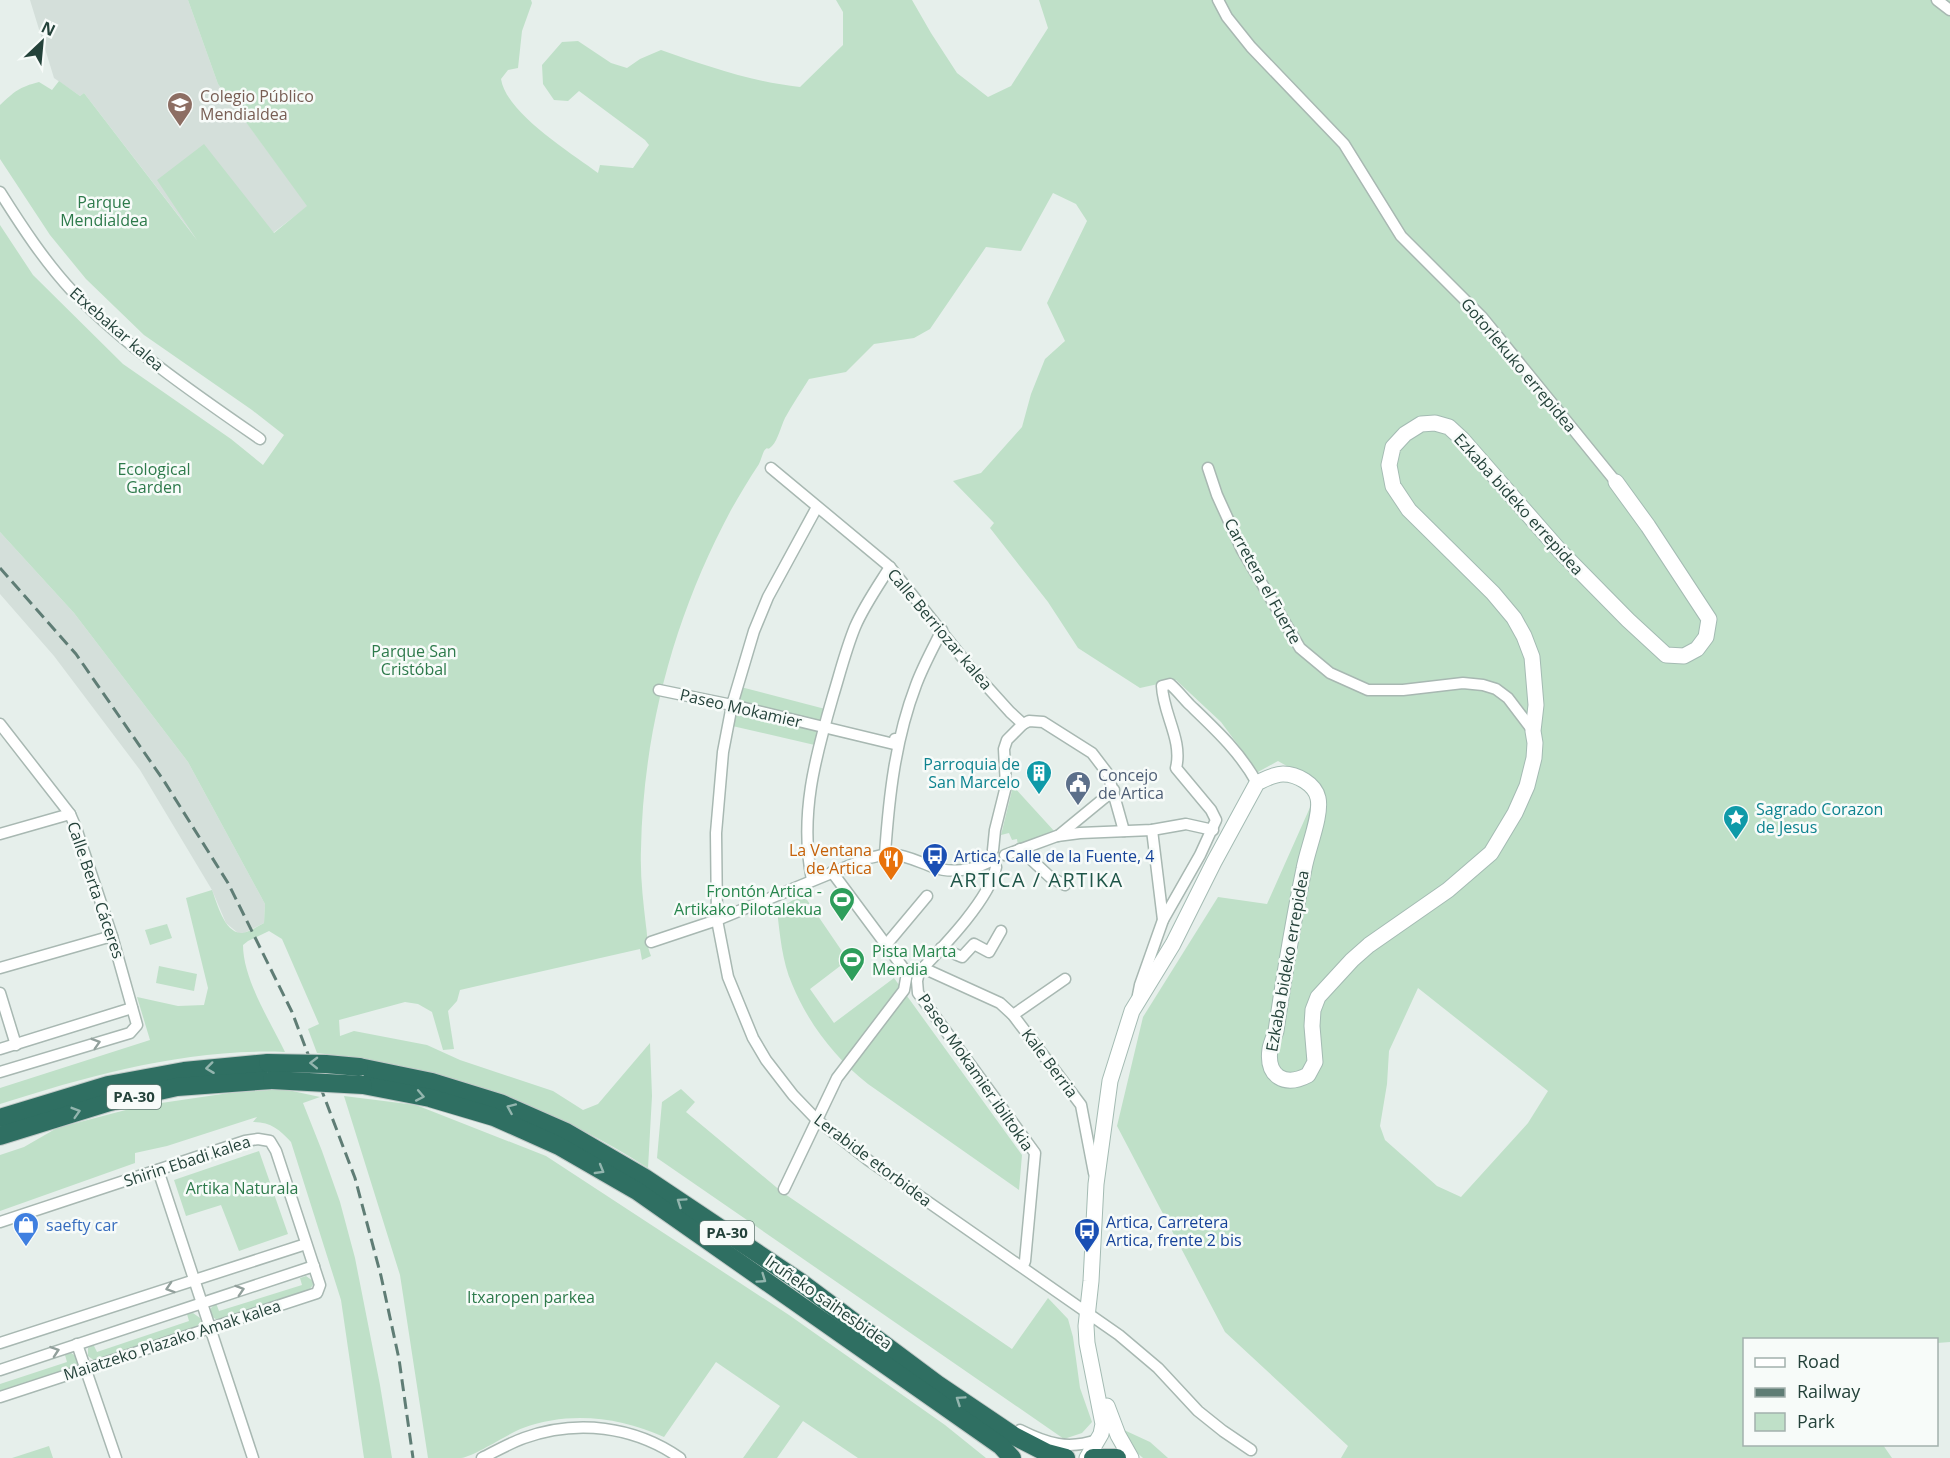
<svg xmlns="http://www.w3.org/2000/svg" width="1950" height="1458" font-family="'Open Sans',sans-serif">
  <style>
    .built { fill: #d4dfda }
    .green { fill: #bfe0c8; fill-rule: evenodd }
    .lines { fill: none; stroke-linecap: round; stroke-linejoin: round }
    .street-casing { stroke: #a8b8b2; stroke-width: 13 }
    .secondary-casing { stroke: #a4bbb3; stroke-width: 17 }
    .highway-casing { stroke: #c2cac8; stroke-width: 20 }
    .street { stroke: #fff; stroke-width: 10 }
    .secondary { stroke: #fff; stroke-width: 15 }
    .highway { stroke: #2f6f62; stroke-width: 18 }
    .rail { stroke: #5f7d75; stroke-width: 3; stroke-dasharray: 12 6; stroke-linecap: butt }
    .highway-bridge-casing { stroke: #c2cac8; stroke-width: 20; stroke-linecap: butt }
    .highway-bridge { stroke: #2f6f62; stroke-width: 18 }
    .oneway { stroke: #92a09c }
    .oneway2 { stroke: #93b5ae }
    .labels { text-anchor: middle; stroke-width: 5; stroke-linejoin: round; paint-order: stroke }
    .shield { fill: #f7fbf9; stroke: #637a73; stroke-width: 1.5 }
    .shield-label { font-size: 15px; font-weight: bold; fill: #24423a }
    .education-label { font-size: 16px; fill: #785e54; stroke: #f7fbf9; text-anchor: start }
    .park-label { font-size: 16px; fill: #2d7a4b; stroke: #f7fbf9 }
    .street-label { font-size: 16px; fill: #24423a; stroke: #f7fbf9 }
    .culture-label { font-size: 16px; fill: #0d838f; stroke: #f7fbf9; text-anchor: end }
    .service-label { font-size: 16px; fill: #4e5e75; stroke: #f7fbf9; text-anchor: start }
    .food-label { font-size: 16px; fill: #c56008; stroke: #f7fbf9; text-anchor: end }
    .transit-label { font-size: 16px; fill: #164399; stroke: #f7fbf9; text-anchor: start }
    .leisure-label { font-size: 16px; fill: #27864d; stroke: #f7fbf9; text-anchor: end }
    .shop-label { font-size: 16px; fill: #366cbe; stroke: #f7fbf9; text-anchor: start }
    .quarter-label { font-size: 20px; letter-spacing: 1.5px; fill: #1f5548; stroke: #f7fbf9 }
  </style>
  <rect width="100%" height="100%" fill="#e6efeb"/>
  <g class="built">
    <polygon points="30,0 188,0 218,84 308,206 222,272 84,93 80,96 54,78"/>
    <polygon points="0,532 74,613 188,762 265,904 264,923 244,933 238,933 226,923 212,890 140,770 54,656 0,594"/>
  </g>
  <g class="green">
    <path d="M188 0H531L532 3 522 31 518 68 508 70 501 79C506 113 571 153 598 173L600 165 633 168 649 145 645 140 579 91 568 101 554 100 543 84 542 65 562 42 578 41 611 63 627 68 640 59 661 50C707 66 752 82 800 87L843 45V12L836 0H912L931 33 957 73 988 97 1011 86 1048 28 1039 0H1950V1342L1937 1343 1936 1340H1744V1444L1883 1445 1892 1458H1341L1348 1446 1225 1332 1117 1126 1143 1017 1218 897 1267 904 1320 785 1278 761 1258 772 1221 722 1176 680 1140 688 1078 648 1048 602 990 528 994 523 953 481 981 473 1022 427 1031 394 1045 359 1065 341 1047 303 1087 221 1076 204 1053 193 1021 251 986 247 930 329 914 338 874 344 846 372 809 379C801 392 792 405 785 418 781 426 778 440 772 446 766 452 769 445 764 451 762 455 761 460 759 464 749 479 740 494 731 510 675 614 643 731 641 849 640 875 643 900 646 926 648 939 646 943 651 956L642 960 640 949 460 990 457 1001 448 1011 454 1049 443 1050 432 1012 418 1004 405 1002 339 1020 340 1036 354 1031 427 1045 460 1060 553 1091 583 1110 598 1104 650 1043 652 1096 648 1168C548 1104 435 1065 317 1053L308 1029 319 1024 282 939 269 931 248 941 243 945C243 979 270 1021 285 1052 188 1048 91 1075 0 1104V1088L150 1040 137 997 178 1006 204 1005 208 988 186 898 212 890C217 903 224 932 241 933 248 933 258 926 264 923L265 904 188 762 74 613 0 532V225L33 275 123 364 231 439 263 465 284 435 252 410 144 335 86 279 50 235 0 159V105C14 92 19 87 39 82L52 90 59 81 80 96 84 93 197 240 157 180 204 144 274 233 307 206 218 84ZM1418 988 1548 1091 1528 1123 1461 1197 1437 1186 1385 1140 1380 1126 1387 1084 1389 1051Z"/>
    <polygon points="737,686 829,710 819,746 728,725"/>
    <polygon points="1013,786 1055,832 1018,846 1017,839 1012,840 1009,833 1001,835"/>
    <path d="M803 894 848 960 810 989 834 1023 894 978 1022 1155 1019 1190 868 1084C835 1058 808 1023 792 984 782 961 780 935 777 910Z"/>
    <polygon points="167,924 172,938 150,945 145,930"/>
    <polygon points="159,966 197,974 194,991 156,983"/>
    <path d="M283 1089 320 1097 303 1103 322 1151 340 1202 355 1258 380 1385 392 1458H364L341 1300 291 1142C280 1130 271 1122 253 1122L257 1117 167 1146 135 1153V1163L0 1211V1155L24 1147 57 1128 141 1106 229 1093Z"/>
    <polygon points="681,1089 695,1102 686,1112 782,1192 1012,1349 1048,1298 1068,1319 1073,1337 1080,1388 1092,1422 1082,1433 1064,1439 657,1158 662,1102"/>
    <path d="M344 1096 416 1105 546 1156 789 1315 945 1425 986 1458H858L803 1421 777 1458H743L780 1406 716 1362 664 1437C619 1417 570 1411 523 1428 507 1434 475 1456 461 1458 450 1458 439 1458 428 1458L400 1275Z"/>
    <polygon points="259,1151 288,1234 239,1251 221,1205 186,1216 174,1180"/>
    <polygon points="306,1276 313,1281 313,1285 308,1291 221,1319 217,1320 210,1315 211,1308 216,1303 219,1311 302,1285 300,1278"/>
    <polygon points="193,1313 200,1318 201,1322 195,1328 95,1361 88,1356 88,1348 93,1344 97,1352 189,1321 187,1314"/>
    <polygon points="71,1353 76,1356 79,1363 73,1369 0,1393 0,1384 67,1362 65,1355"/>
    <polygon points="1124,1430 1150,1442 1168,1458 1143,1458 1134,1450"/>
    <polygon points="49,1446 53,1458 12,1458"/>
  </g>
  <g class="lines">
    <defs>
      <g id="street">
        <polyline points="1218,0 1227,17 1251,47 1344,144 1401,236 1482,317 1616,482"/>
        <polyline points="1937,0 1950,10"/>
        <path d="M0 192C22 227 45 262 73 292 129 349 195 394 260 439"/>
        <polyline points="771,468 890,567 973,671 1010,712 1023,724"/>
        <polyline points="1208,468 1217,495 1242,550 1300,648 1330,673 1368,690 1403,690 1463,683 1483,685 1496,689 1508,698 1533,731"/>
        <polyline points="817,507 768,597 754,631 732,705 723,752 716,833 717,920 728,977 753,1038 766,1060 793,1095 817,1120 868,1160 1119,1335 1158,1368 1198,1411 1223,1431 1251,1450"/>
        <polyline points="659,690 732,705 894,744 895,739 899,740"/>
        <polyline points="0,724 70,814 76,828 112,936 137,1025 130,1033 0,1072"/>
        <polyline points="1152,830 1163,920"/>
        <polyline points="0,834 70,814"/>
        <polyline points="1058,836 1114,790"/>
        <polyline points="1020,849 1050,877 1065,885"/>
        <polyline points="993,850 995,830 1006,786 1004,749 1007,740 1023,724 1029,721 1043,722 1092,753 1108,774 1124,831"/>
        <path d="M885 854C889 797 895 740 916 685 923 666 933 648 942 630"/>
        <polyline points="1005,855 1057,836 1080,833 1152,830 1186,824 1213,830"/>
        <path d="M996 867C990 899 942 948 919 972L917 981 918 993 1035 1153 1025 1261 1023 1266"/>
        <path d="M812 880C799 816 815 758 833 696 840 673 846 649 855 627 864 606 878 586 890 567"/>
        <path d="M651 942 717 920 868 858C875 857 884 854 891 854 906 855 919 862 933 867 951 874 972 870 989 862"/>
        <polyline points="886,945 927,896"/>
        <polyline points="941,948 962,957 974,944 989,952 1001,931"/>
        <polyline points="0,968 112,936"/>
        <polyline points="923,968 1000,1003 1013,1015 1081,1105 1094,1173"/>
        <polyline points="0,993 16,1045"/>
        <path d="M1138 995 1140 985 1163 920 1200 855 1216 820 1211 810 1176 768C1183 740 1163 714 1162 686L1170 684C1178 691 1183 698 1190 705 1215 729 1240 752 1257 783"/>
        <polyline points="1013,1015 1065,979"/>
        <polyline points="0,1049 132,1008"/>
        <polyline points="158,1170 253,1458"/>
        <polyline points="784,1189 837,1078 904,990 907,973 832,872"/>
        <polyline points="0,1222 245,1141 258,1139 270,1141 276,1151 320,1285 317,1293 0,1397"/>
        <polyline points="0,1343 306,1244"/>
        <polyline points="77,1344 116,1458"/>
        <polyline points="0,1370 314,1266"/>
        <path d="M1020 1430C1048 1444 1068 1450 1097 1440"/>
        <path d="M482 1458C496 1451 510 1443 524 1438 577 1419 634 1426 680 1458"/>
      </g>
      <g id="secondary">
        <polyline points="1107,1406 1118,1435 1131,1458"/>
        <path d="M1087 1458 1101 1434 1103 1424 1087 1343 1086 1326 1091 1281 1096 1184 1110 1081 1132 1011 1173 944 1214 862 1257 783C1265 779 1274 774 1283 774 1297 774 1315 784 1318 798 1322 815 1307 850 1304 869 1293 922 1284 977 1276 1031 1274 1037 1271 1043 1270 1049 1266 1077 1285 1087 1308 1075L1315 1062 1312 1026 1313 1010 1318 997 1352 960 1369 945 1448 890 1491 853 1515 813 1527 786 1534 758 1535 743 1533 731 1536 705 1532 657 1524 636 1514 618 1493 593 1409 510 1393 486 1389 465 1393 447 1405 434 1421 424 1435 423 1449 427 1462 439 1560 551 1628 620 1666 655 1684 656 1697 649 1706 637 1709 619 1648 526 1616 482"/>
      </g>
      <g id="highway">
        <polyline points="359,1067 432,1082 500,1103 566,1132 645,1178 799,1281 937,1384 1014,1436 1047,1453 1066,1458"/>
        <polyline points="363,1085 430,1098 494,1117 559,1146 637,1191 1001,1446 1012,1458"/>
        <polyline points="0,1118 108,1085 184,1071 268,1063"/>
        <polyline points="0,1136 110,1102 177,1087 272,1080"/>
        <polyline points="1093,1458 1117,1458"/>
      </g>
    </defs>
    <use href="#street" class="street-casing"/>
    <use href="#secondary" class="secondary-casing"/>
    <use href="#highway" class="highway-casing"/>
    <use href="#street" class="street"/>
    <use href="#secondary" class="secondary"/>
    <use href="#highway" class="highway"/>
    <polyline class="rail" points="0,568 76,654 164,781 228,883 292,1012 355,1178 381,1276 399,1359 413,1458"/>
    <defs>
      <g id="highway-bridge">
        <polyline points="268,1063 326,1064 359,1067"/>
        <polyline points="272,1080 363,1085"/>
      </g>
    </defs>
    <use href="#highway-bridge" class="highway-bridge-casing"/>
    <use href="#highway-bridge" class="highway-bridge"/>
  </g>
  <defs><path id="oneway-chevron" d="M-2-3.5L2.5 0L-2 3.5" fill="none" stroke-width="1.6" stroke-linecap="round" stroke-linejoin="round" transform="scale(1.5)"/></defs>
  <g class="oneway">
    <use href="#oneway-chevron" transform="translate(96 1043) rotate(-17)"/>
    <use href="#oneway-chevron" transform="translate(170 1288) rotate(162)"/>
    <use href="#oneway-chevron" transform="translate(240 1290) rotate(-18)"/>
    <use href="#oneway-chevron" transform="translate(55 1351) rotate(-19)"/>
  </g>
  <g class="oneway2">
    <use href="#oneway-chevron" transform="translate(314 1063) rotate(-179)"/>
    <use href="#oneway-chevron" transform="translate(210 1068) rotate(173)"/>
    <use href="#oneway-chevron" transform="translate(420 1096) rotate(11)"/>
    <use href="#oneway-chevron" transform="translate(511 1108) rotate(-156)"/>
    <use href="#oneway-chevron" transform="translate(76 1112) rotate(-17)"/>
    <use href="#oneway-chevron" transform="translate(600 1170) rotate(30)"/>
    <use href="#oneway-chevron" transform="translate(681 1202) rotate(-146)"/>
    <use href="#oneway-chevron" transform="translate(762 1279) rotate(35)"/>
    <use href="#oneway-chevron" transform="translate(960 1400) rotate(-146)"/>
  </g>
  <defs>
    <symbol id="school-pin" viewBox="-11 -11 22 30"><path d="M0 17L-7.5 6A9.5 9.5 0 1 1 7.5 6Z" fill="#8d6e63" stroke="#f7fbf9"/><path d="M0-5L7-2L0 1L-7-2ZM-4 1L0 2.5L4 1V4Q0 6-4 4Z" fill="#fff"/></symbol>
    <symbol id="building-pin" viewBox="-11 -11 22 30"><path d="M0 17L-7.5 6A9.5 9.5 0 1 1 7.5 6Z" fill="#0f9aa8" stroke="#f7fbf9"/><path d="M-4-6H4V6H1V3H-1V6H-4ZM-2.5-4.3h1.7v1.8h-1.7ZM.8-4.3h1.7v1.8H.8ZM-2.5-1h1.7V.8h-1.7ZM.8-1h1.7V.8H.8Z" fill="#fff"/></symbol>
    <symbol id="civic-pin" viewBox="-11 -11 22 30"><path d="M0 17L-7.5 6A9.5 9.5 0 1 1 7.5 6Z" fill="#5c6f8a" stroke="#f7fbf9"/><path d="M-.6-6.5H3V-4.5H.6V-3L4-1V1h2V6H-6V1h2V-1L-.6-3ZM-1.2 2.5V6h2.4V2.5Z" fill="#fff"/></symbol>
    <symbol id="sight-pin" viewBox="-11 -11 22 30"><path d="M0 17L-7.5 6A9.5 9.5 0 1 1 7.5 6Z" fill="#0f9aa8" stroke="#f7fbf9"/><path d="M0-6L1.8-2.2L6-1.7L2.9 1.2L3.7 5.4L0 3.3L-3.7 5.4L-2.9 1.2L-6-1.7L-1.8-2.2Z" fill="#fff"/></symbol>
    <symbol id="bus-pin" viewBox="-11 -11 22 30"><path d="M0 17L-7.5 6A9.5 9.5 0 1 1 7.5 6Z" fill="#1a4fb4" stroke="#f7fbf9"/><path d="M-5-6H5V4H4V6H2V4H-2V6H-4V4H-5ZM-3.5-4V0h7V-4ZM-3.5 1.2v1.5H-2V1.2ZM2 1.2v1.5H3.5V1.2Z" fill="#fff"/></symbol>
    <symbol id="restaurant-pin" viewBox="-11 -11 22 30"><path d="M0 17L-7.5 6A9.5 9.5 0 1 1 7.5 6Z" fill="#e8710a" stroke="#f7fbf9"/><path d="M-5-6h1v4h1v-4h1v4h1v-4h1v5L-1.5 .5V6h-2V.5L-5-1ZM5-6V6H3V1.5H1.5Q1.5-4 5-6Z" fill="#fff"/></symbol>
    <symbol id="stadium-pin" viewBox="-11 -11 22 30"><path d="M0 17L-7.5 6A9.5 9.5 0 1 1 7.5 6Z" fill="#2e9e5b" stroke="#f7fbf9"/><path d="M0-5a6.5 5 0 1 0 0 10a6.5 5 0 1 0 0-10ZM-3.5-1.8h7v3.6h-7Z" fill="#fff"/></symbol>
    <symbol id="shop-pin" viewBox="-11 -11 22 30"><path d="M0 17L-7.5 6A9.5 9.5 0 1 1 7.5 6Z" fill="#3f7fe0" stroke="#f7fbf9"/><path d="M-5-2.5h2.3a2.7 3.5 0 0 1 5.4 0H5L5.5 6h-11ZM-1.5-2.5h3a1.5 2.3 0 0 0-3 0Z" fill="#fff"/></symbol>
  </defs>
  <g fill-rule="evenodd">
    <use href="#school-pin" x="165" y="90" width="30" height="40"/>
    <use href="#building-pin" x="1024" y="758" width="30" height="40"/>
    <use href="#civic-pin" x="1063" y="769" width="30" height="40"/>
    <use href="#sight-pin" x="1721" y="803" width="30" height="40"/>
    <use href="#bus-pin" x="920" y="841" width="30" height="40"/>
    <use href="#restaurant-pin" x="876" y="844" width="30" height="40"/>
    <use href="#stadium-pin" x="827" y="885" width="30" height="40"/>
    <use href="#stadium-pin" x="837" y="945" width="30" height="40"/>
    <use href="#shop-pin" x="11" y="1210" width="30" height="40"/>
    <use href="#bus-pin" x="1072" y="1216" width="30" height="40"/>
  </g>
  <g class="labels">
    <g class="shield">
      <rect x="107" y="1085" width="54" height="24" rx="4.5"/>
      <rect x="700" y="1221" width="54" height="24" rx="4.5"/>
    </g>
    <g class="shield-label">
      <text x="134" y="1102">PA-30</text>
      <text x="727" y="1238">PA-30</text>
    </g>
    <g class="education-label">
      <text x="200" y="102">Colegio Público<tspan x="200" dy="18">Mendialdea</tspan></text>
    </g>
    <g class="park-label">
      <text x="104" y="208">Parque<tspan x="104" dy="18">Mendialdea</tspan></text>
      <text x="154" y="475">Ecological<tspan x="154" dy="18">Garden</tspan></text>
      <text x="414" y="657">Parque San<tspan x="414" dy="18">Cristóbal</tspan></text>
      <text x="242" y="1194">Artika Naturala</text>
      <text x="531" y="1303">Itxaropen parkea</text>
    </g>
    <g class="street-label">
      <text transform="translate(117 329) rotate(41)" y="6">Etxebakar kalea</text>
      <text transform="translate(1519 365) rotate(50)" y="6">Gotorlekuko errepidea</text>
      <text transform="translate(1519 504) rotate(48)" y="6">Ezkaba bideko errepidea</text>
      <text transform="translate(1263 581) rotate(61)" y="6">Carretera el Fuerte</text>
      <text transform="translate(940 629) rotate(50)" y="6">Calle Berriozar kalea</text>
      <text transform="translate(741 708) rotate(13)" y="6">Paseo Mokamier</text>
      <text transform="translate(96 890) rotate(71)" y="6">Calle Berta Cáceres</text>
      <text transform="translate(1287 961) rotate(-80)" y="6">Ezkaba bideko errepidea</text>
      <text transform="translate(1050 1063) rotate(53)" y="6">Kale Berria</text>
      <text transform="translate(976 1072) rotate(55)" y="6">Paseo Mokamier ibiltokia</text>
      <text transform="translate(873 1160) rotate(37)" y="6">Lerabide etorbidea</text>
      <text transform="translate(187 1161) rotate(-18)" y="6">Shirin Ebadi kalea</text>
      <text transform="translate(829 1302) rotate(35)" y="6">Iruñeko saihesbidea</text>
      <text transform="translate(172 1340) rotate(-18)" y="6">Maiatzeko Plazako Amak kalea</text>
    </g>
    <g class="culture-label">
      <text x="1020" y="770">Parroquia de<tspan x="1020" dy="18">San Marcelo</tspan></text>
      <text x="1756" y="815" text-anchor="start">Sagrado Corazon<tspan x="1756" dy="18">de Jesus</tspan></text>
    </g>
    <g class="service-label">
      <text x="1098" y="781">Concejo<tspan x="1098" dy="18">de Artica</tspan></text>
    </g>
    <g class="food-label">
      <text x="872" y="856">La Ventana<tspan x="872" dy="18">de Artica</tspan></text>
    </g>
    <g class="transit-label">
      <text x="954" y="862">Artica, Calle de la Fuente, 4</text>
      <text x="1106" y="1228">Artica, Carretera<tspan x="1106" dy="18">Artica, frente 2 bis</tspan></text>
    </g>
    <g class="leisure-label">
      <text x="822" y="897">Frontón Artica -<tspan x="822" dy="18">Artikako Pilotalekua</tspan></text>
      <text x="872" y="957" text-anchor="start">Pista Marta<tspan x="872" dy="18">Mendia</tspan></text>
    </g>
    <g class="shop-label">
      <text x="46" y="1231">saefty car</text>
    </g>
    <g class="quarter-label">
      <text x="1037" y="887">ARTICA / ARTIKA</text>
    </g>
  </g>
  <rect x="1743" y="1338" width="195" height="108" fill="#f7fbf9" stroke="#a3b1ad" stroke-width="1.5"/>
  <rect x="1755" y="1358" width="30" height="9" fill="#ffffff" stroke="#a3b1ad" stroke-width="1.5"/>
  <text x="1797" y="1368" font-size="18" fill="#24423a">Road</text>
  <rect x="1755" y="1388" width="30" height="9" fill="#5f7d75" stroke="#a3b1ad" stroke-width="1.5"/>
  <text x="1797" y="1398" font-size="18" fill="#24423a">Railway</text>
  <rect x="1755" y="1413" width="30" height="18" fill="#bfe0c8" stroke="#a3b1ad" stroke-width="1.5"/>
  <text x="1797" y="1428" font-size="18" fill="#24423a">Park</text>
  <g transform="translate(42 42) rotate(26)" stroke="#f7fbf9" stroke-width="4.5" paint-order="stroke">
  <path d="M0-4.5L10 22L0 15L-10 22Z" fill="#24423a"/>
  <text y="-9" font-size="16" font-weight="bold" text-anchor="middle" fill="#24423a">N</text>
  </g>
</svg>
